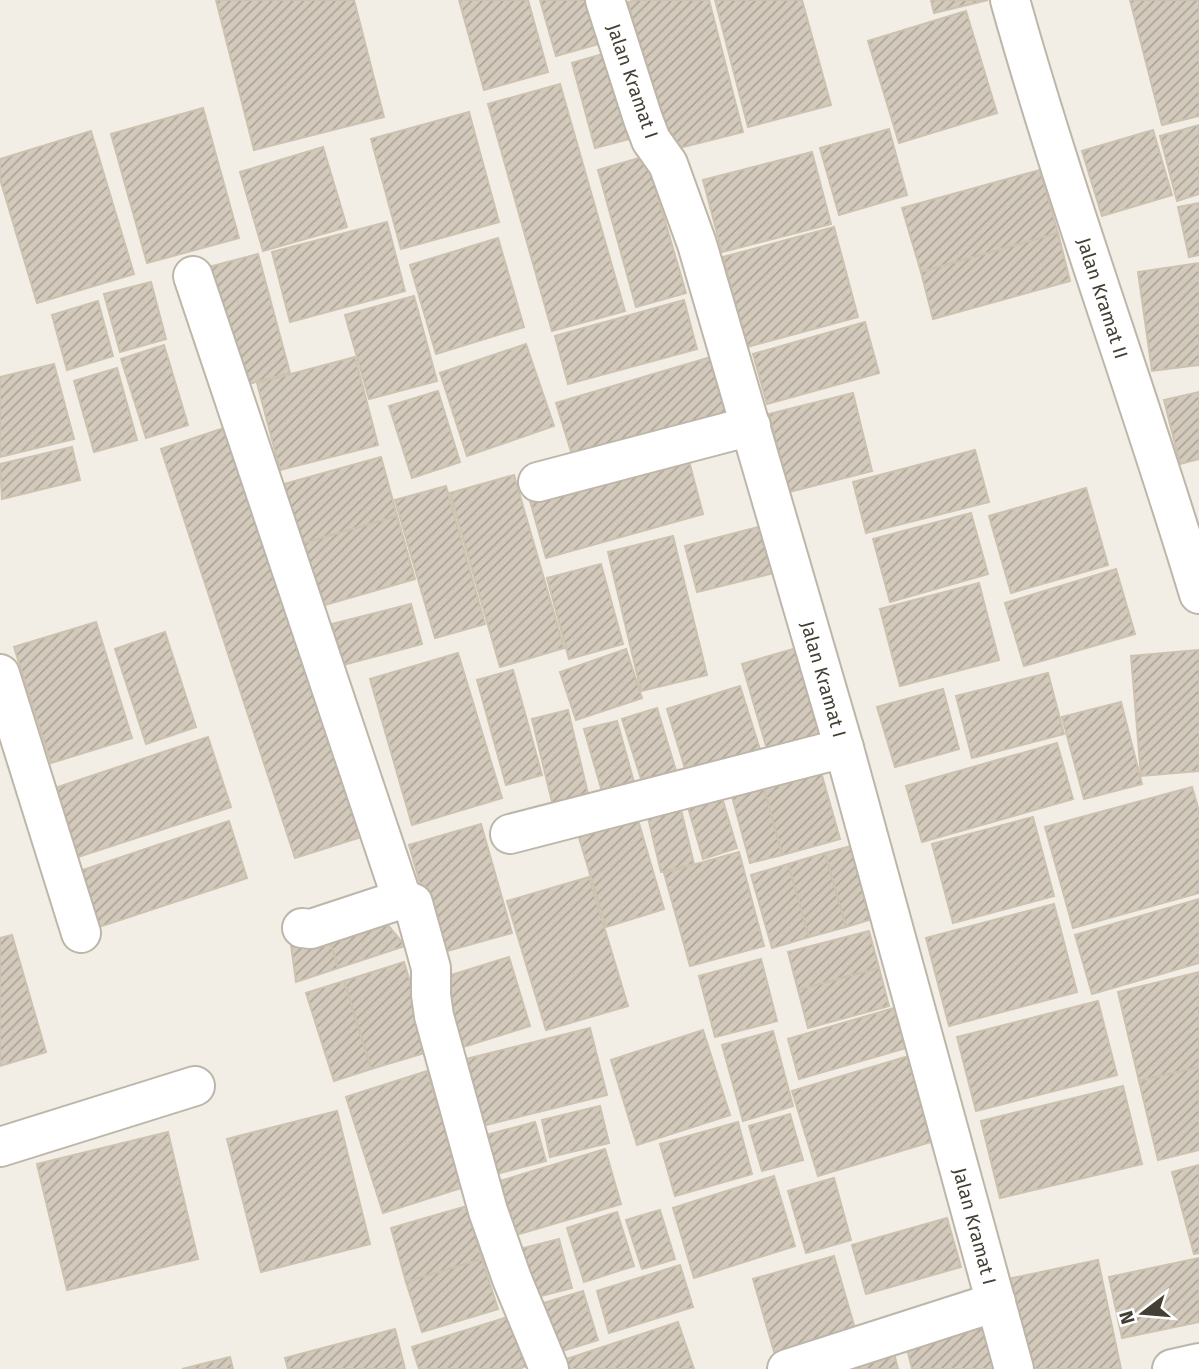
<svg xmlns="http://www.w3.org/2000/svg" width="1199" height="1369" font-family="'Fira Sans',sans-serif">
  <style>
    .building { fill: url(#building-hatch); stroke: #cdc2af; stroke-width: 2 }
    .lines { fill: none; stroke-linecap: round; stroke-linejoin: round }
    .minor-casing { stroke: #bdb6a9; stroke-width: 42 }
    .minor { stroke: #fff; stroke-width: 38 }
    .labels { text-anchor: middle; stroke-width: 5; stroke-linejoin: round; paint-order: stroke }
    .street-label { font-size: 19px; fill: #443f35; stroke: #fff }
  </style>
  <defs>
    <pattern id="building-hatch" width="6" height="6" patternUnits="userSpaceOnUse" patternTransform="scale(1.75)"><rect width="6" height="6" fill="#d3cabc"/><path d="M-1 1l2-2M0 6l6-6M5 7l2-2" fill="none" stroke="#ada59a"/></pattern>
  </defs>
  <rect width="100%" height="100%" fill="#f2eee6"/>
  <g class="building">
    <polygon points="216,0 354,0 384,117 254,150"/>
    <polygon points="459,0 528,0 548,72 484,90"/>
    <polygon points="540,0 590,0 602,43 556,56"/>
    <polygon points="636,0 709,0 743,132 667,151 628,2"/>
    <polygon points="715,0 802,0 831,105 748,127"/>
    <polygon points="931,0 988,0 934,13"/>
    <polygon points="1130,0 1199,0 1199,116 1162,125"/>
    <polygon points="966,11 997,113 899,143 868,41"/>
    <polygon points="606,53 629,139 595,148 572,63"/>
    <polygon points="560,84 625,311 552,331 488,104"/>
    <polygon points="203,108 239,238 147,263 111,134"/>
    <polygon points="469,112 499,222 401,249 371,139"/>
    <polygon points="1199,125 1199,194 1177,201 1160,136"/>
    <polygon points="889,129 907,195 839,215 820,148"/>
    <polygon points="1153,130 1172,195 1102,216 1082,151"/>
    <polygon points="91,131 134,274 37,303 0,179 0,159"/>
    <polygon points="323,147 347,227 263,251 240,172"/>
    <polygon points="812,152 831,224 722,252 703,180"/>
    <polygon points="646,156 686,293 636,307 598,170"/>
    <polygon points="1040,170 1058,233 921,272 902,208"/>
    <polygon points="1199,203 1199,255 1189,257 1178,207"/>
    <polygon points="387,222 405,291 290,322 272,252"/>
    <polygon points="834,227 858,317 747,347 723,257"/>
    <polygon points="1058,233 1070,281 933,319 921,272"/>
    <polygon points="498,238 524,327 436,354 410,265"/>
    <polygon points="258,254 290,373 237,387 205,268"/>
    <polygon points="1199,263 1199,365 1152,371 1138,272"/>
    <polygon points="151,282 166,339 120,352 104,294"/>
    <polygon points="414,296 437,381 369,399 345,315"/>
    <polygon points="684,300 697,349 568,384 555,336"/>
    <polygon points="98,301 113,356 67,370 52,315"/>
    <polygon points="865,322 879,373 767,404 753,354"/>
    <polygon points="526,344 554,426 467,456 440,373"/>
    <polygon points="164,345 188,425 146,438 121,359"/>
    <polygon points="721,354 742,422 577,471 556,403"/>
    <polygon points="355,357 378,445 280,470 257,383"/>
    <polygon points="54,364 74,439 0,457 0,377"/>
    <polygon points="117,368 137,440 94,452 74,381"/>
    <polygon points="438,391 460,462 412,478 389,406"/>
    <polygon points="1199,392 1199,459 1180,464 1164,400"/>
    <polygon points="853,393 872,471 789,492 769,414"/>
    <polygon points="227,427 361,837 295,858 161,449"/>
    <polygon points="685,446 703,514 546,558 527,490"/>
    <polygon points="72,447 80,480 2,499 0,464"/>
    <polygon points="975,450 989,502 866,533 853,482"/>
    <polygon points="381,457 397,516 294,546 277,486"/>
    <polygon points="514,475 564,648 500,667 450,493"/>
    <polygon points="446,486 485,624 435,638 395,500"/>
    <polygon points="1086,488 1108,565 1011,593 989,516"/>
    <polygon points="971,513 988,574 890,602 873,539"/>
    <polygon points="397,516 415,579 311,609 294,546"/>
    <polygon points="766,525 778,572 697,592 685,546"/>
    <polygon points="673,536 707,675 641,691 608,552"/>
    <polygon points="601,564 623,644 569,659 547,578"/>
    <polygon points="1116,569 1135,634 1024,666 1005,603"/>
    <polygon points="979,583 999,660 900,686 880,609"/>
    <polygon points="411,604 422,644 343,665 332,624"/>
    <polygon points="96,622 132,738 51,763 14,647"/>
    <polygon points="165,632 196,727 146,744 115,649"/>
    <polygon points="800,647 829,745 771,763 742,664"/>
    <polygon points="626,649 642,698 576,720 560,672"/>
    <polygon points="1199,650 1199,771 1141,776 1131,656"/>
    <polygon points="458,653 502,798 412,825 370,679"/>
    <polygon points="513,670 542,775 506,785 477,680"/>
    <polygon points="1048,673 1064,734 972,758 956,696"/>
    <polygon points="740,686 763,759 689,782 667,709"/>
    <polygon points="943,689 959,749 895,767 877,707"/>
    <polygon points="1121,702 1142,784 1084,799 1062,717"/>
    <polygon points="657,708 677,774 643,785 622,719"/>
    <polygon points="568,710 589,798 553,806 532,719"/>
    <polygon points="617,721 637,793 605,802 584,729"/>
    <polygon points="208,737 231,807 78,857 55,788"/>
    <polygon points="1057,743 1073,799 922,842 906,786"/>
    <polygon points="819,765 840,839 782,855 762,781"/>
    <polygon points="762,781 782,855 750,863 730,789"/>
    <polygon points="1192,787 1199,811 1199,893 1073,928 1045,827"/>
    <polygon points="721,794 737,848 703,859 687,804"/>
    <polygon points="678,797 694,864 661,872 645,805"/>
    <polygon points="636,813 664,909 606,927 577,831"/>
    <polygon points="1033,817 1054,896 953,923 932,844"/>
    <polygon points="229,821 247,878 99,927 80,871"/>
    <polygon points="481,824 512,933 440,953 409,845"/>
    <polygon points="851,846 872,919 846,927 825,853"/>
    <polygon points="739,852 764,946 690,966 664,873"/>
    <polygon points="825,853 846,927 809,937 788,864"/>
    <polygon points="788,864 809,937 772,948 751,875"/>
    <polygon points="589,877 628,1006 546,1030 507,901"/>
    <polygon points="1199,899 1199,963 1092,994 1075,935"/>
    <polygon points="1054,904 1077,992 949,1026 926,938"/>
    <polygon points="383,919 405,946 338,968 329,937"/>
    <polygon points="869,931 879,968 798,990 788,952"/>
    <polygon points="12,935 46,1052 0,1066 0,938"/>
    <polygon points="329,937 338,968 296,982 291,945"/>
    <polygon points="509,957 530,1026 454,1050 432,981"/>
    <polygon points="761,959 777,1021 715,1037 699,976"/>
    <polygon points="404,962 431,1051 371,1069 344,981"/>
    <polygon points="879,968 889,1006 808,1028 798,990"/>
    <polygon points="1199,972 1199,1067 1139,1081 1118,992"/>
    <polygon points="344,981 371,1069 334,1081 306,993"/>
    <polygon points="1098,1001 1117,1075 976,1111 957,1037"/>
    <polygon points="894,1008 906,1048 799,1079 788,1039"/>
    <polygon points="590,1028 607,1095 482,1126 466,1059"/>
    <polygon points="703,1030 730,1115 637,1145 611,1060"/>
    <polygon points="773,1031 793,1106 743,1121 722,1045"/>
    <polygon points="912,1055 937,1140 818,1176 792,1091"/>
    <polygon points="1199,1067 1199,1150 1158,1160 1139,1081"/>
    <polygon points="427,1071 464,1187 383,1213 346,1097"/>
    <polygon points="1123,1086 1142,1164 1000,1198 981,1121"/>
    <polygon points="600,1106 609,1143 550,1157 542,1120"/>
    <polygon points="337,1111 370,1244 261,1272 227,1139"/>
    <polygon points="790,1114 803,1160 762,1171 749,1126"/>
    <polygon points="535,1122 546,1161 496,1174 486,1135"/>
    <polygon points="738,1122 752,1174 675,1196 660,1144"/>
    <polygon points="168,1132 198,1259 67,1290 37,1164"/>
    <polygon points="605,1149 621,1204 516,1235 500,1181"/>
    <polygon points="1199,1165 1199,1253 1194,1254 1172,1172"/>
    <polygon points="774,1176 795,1246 694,1278 673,1208"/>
    <polygon points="834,1178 851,1240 806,1253 788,1191"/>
    <polygon points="467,1206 482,1259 406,1282 391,1228"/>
    <polygon points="660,1210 675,1259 642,1269 626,1220"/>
    <polygon points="617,1212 634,1266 584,1282 567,1228"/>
    <polygon points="947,1218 961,1267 866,1294 852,1245"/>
    <polygon points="559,1239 572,1288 529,1299 516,1250"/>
    <polygon points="834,1256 856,1332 775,1355 753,1279"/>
    <polygon points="1199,1258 1199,1322 1122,1338 1109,1277"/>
    <polygon points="482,1259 498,1309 422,1332 406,1282"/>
    <polygon points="1098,1260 1121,1369 1027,1369 1008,1279"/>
    <polygon points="680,1265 693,1307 609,1333 597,1291"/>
    <polygon points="583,1291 598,1340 549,1355 534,1306"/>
    <polygon points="985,1314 1000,1369 912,1369 904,1336"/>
    <polygon points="511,1316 527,1366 518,1369 419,1369 412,1347"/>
    <polygon points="678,1322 694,1369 570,1369 566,1359"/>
    <polygon points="395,1329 405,1369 288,1369 285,1358"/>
    <polygon points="893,1349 898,1369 817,1369"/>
    <polygon points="230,1357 233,1369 182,1369"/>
  </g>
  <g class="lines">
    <defs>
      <g id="minor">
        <polyline points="605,0 643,119 651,140 668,164 697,244 844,748 1014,1369"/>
        <path d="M1010 0C1066 200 1139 395 1199 594"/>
        <polyline points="193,276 402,899"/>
        <polyline points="538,482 751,426"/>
        <polyline points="0,674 81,933"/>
        <polyline points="510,834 844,748"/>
        <polyline points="302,928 311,929 402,899 413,903 431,968 431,995 434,1016 488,1211 512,1279 549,1369"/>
        <polyline points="0,1147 195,1086"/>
        <polyline points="787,1369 996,1302"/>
        <polyline points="1172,1369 1199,1363"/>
      </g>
    </defs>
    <use href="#minor" class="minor-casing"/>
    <use href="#minor" class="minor"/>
  </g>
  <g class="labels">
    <g class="street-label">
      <text transform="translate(633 81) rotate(71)" y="7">Jalan Kramat I</text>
      <text transform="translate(1103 298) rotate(72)" y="7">Jalan Kramat II</text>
      <text transform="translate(824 679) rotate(74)" y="7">Jalan Kramat I</text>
      <text transform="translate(975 1226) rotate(75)" y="7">Jalan Kramat I</text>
    </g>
  </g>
  <g transform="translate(1143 1313) rotate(254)" stroke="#ffffff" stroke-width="5" paint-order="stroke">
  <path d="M0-5L12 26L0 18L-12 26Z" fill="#443f35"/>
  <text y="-10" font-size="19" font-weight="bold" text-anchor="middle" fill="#443f35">N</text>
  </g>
</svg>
